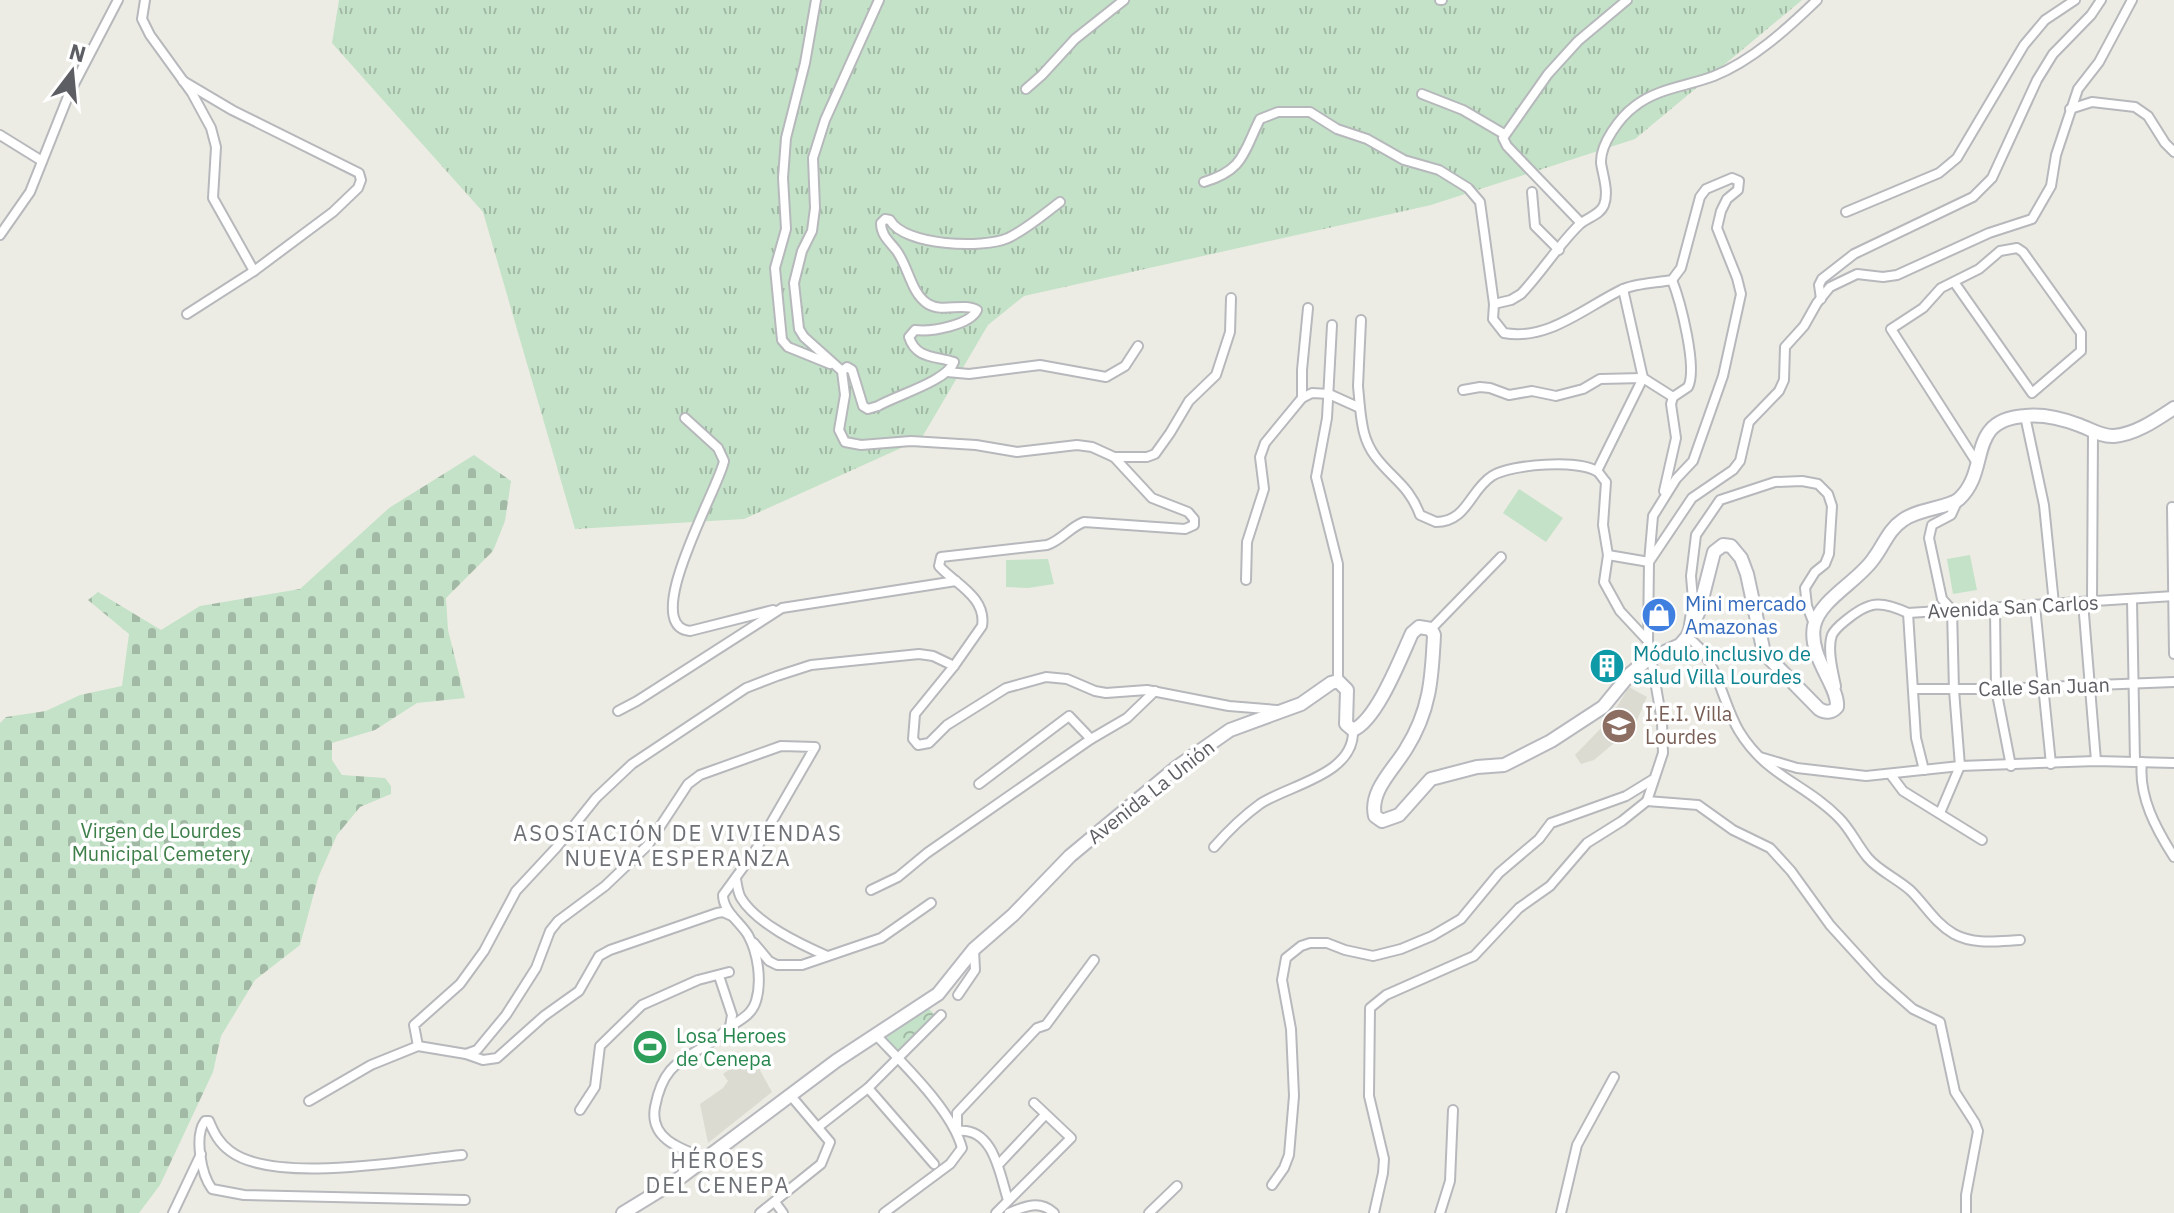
<svg xmlns="http://www.w3.org/2000/svg" width="2174" height="1213" font-family="'IBM Plex Sans',sans-serif">
  <style>
    .education { fill: #dcdbd2 }
    .grass { fill: url(#grass-tufts) }
    .forest { fill: url(#forest-crowns) }
    .cemetery { fill: url(#cemetery-stones) }
    .pitch { fill: #c3e2c7 }
    .lines { fill: none; stroke-linecap: round; stroke-linejoin: round }
    .street-casing { stroke: #b6b8bc; stroke-width: 12 }
    .secondary-casing { stroke: #b7b9be; stroke-width: 16 }
    .street { stroke: #fff; stroke-width: 8 }
    .secondary { stroke: #fff; stroke-width: 12 }
    .labels { text-anchor: middle; stroke-width: 7; stroke-linejoin: round; paint-order: stroke }
    .shop-label { font-size: 20px; fill: #366cbe; stroke: #fff; text-anchor: start }
    .street-label { font-size: 20px; fill: #5c5e63; stroke: #fff }
    .culture-label { font-size: 20px; fill: #0d838f; stroke: #fff; text-anchor: start }
    .education-label { font-size: 20px; fill: #785e54; stroke: #fff; text-anchor: start }
    .park-label { font-size: 20px; fill: #3e7f49; stroke: #fff }
    .leisure-label { font-size: 20px; fill: #27864d; stroke: #fff; text-anchor: start }
    .neighbourhood-label { font-size: 22px; letter-spacing: 2px; fill: #6d7075; stroke: #fff }
  </style>
  <defs>
    <pattern id="grass-tufts" width="24" height="20" patternUnits="userSpaceOnUse" patternTransform="scale(2)"><rect width="24" height="20" fill="#c3e2c7"/><path d="M3 7l-1-3M5 7V3M7 7l1-3M15 17l-1-3M17 17v-4M19 17l1-3" fill="none" stroke="#a2baa5"/></pattern>
    <pattern id="forest-crowns" width="20" height="18" patternUnits="userSpaceOnUse" patternTransform="scale(2)"><rect width="20" height="18" fill="#c3e2c7"/><path d="M2 6a3 3 0 1 1 6 0M12 15a3 3 0 1 1 6 0" fill="none" stroke="#a2baa5"/></pattern>
    <pattern id="cemetery-stones" width="16" height="16" patternUnits="userSpaceOnUse" patternTransform="scale(2)"><rect width="16" height="16" fill="#c3e2c7"/><path d="M2 7V4a2 2 0 0 1 4 0v3zM10 15v-3a2 2 0 0 1 4 0v3z" fill="#a2baa5"/></pattern>
  </defs>
  <rect width="100%" height="100%" fill="#edece4"/>
  <g class="education">
    <polygon points="1629,687 1647,697 1632,732 1627,732 1594,760 1581,764 1575,755 1608,721"/>
    <polygon points="744,1059 751,1069 757,1065 772,1092 708,1143 700,1104 723,1088 728,1081 723,1074"/>
  </g>
  <polygon class="grass" points="339,0 1802,0 1635,139 1431,205 1024,296 988,325 921,439 744,519 575,529 483,212 332,43"/>
  <polygon class="forest" points="927,1007 935,1015 896,1054 879,1034"/>
  <polygon class="cemetery" points="474,455 511,481 505,521 493,551 446,598 448,630 465,698 417,703 375,730 332,743 332,760 342,775 385,778 391,786 391,794 360,807 337,835 318,878 300,945 255,980 221,1036 213,1072 160,1185 139,1213 0,1213 0,723 6,717 46,711 80,695 122,686 129,634 88,600 98,592 161,630 200,606 300,589 389,508"/>
  <g class="pitch">
    <polygon points="1519,489 1563,518 1546,542 1503,513"/>
    <polygon points="1970,555 1977,590 1953,594 1947,559"/>
    <polygon points="1048,559 1054,584 1028,588 1006,587 1006,560"/>
  </g>
  <g class="lines">
    <defs>
      <g id="street">
        <polyline points="145,0 142,19 150,35 192,93 211,128 216,147 213,198 254,271"/>
        <polyline points="816,0 805,63 786,138 783,178 786,229 775,268 782,340 788,347 830,364"/>
        <path d="M879 0 825 120 813 158 815 208 812 231 802 251 794 283 799 329 804 337 842 371 847 367 852 370 863 406 868 409 878 406C897 395 947 381 954 362 935 356 916 359 909 337L915 330C932 332 970 325 977 310 964 302 943 313 928 304 911 294 908 265 896 250 889 241 881 235 881 223L885 219 890 220C904 246 983 249 1008 238 1027 229 1044 214 1060 202"/>
        <polyline points="1440,0 1442,0"/>
        <path d="M1817 0C1788 28 1752 61 1714 76 1688 86 1658 88 1635 106 1620 117 1600 144 1601 163 1603 176 1609 192 1604 205 1600 215 1588 217 1580 224 1559 244 1542 272 1521 294L1511 300 1494 304 1493 319 1504 333C1548 341 1584 308 1621 290 1635 283 1656 283 1672 280L1681 268 1700 197 1706 189 1732 178 1739 181 1738 190 1727 199 1721 211 1717 228 1737 278 1741 294 1723 376 1693 461 1676 479 1653 516 1649 562 1648 641 1662 721 1663 753 1647 801 1698 805 1733 830 1770 848 1791 871 1830 925 1880 980 1913 1009 1940 1022 1955 1092 1975 1123 1978 1131 1966 1195V1213"/>
        <polyline points="183,81 232,110 359,173 361,180 358,188 333,212 254,271 187,314"/>
        <polyline points="1026,89 1042,75 1075,39 1124,0"/>
        <polyline points="1422,94 1463,110 1504,134"/>
        <polyline points="2070,109 2092,102 2135,107 2148,116 2165,143 2174,152"/>
        <polyline points="0,135 42,161"/>
        <path d="M1204 182C1244 170 1243 153 1260 119L1278 112H1310L1337 129 1367 139 1404 160 1439 170 1468 188 1480 202 1494 304"/>
        <polyline points="1532,192 1535,226 1559,250"/>
        <polyline points="1846,212 1939,173 1957,158 2024,45 2045,20 2075,0"/>
        <polyline points="1581,223 1507,146 1503,138 1548,74 1578,41 1627,0"/>
        <polyline points="0,235 30,192 69,94 118,0"/>
        <polyline points="1954,282 2032,393 2081,351 2081,333 2023,252 2017,248 2000,251 1979,269 1941,288 1923,308 1891,329 1977,463"/>
        <polyline points="1821,299 1819,285 1822,279 1854,254 1973,197 1992,178 2037,80 2053,54 2091,15 2101,0"/>
        <polyline points="1332,325 1327,418 1316,477 1338,564 1338,681"/>
        <path d="M842 371 845 395 839 430 845 442 861 445 911 441 976 445 1017 452 1077 445 1092 447 1114 457 1152 498 1188 512 1194 519V525L1185 529 1084 522C1070 527 1062 540 1047 545L941 557 939 566C954 583 987 597 982 626L954 666 915 714 913 739 918 745 929 743 947 725 1006 688 1046 677 1067 679 1095 691 1106 693 1147 690 1229 706 1277 710"/>
        <polyline points="947,372 969,374 1040,365 1106,377 1125,366 1138,346"/>
        <polyline points="1463,390 1480,387 1490,388 1509,395 1532,391 1556,396 1583,389 1600,379 1643,378 1673,397"/>
        <polyline points="1302,398 1302,370 1308,308"/>
        <polyline points="1360,408 1358,386 1361,320"/>
        <polyline points="2025,416 2044,505 2054,604"/>
        <path d="M685 418 718 448 724 461C720 486 638 626 690 631L773 610"/>
        <polyline points="1114,457 1147,457 1155,454 1170,433 1189,401 1216,375 1230,332 1231,298"/>
        <polyline points="1597,471 1643,378 1623,289"/>
        <path d="M1664 491 1676 438 1671 404 1673 397 1688 387C1698 368 1680 300 1672 280"/>
        <polyline points="2172,507 2174,654"/>
        <polyline points="1608,555 1649,562 1692,498 1733,470 1740,461 1749,422 1779,391 1784,380 1785,347 1804,326 1817,303 1830,287 1857,274 1883,277 1897,275 1989,233 2032,219 2051,186 2056,155 2078,89 2099,62 2132,0"/>
        <path d="M1246 580 1247 542 1264 489 1260 457 1265 443 1302 398 1312 393 1329 394 1360 408C1362 426 1364 441 1375 456 1392 479 1409 485 1420 515L1436 522C1467 522 1470 490 1492 476 1511 464 1580 459 1598 472 1601 475 1603 479 1606 482L1603 525 1608 555 1604 582 1620 611 1648 641"/>
        <polyline points="2132,600 2135,762"/>
        <polyline points="2083,602 2096,761"/>
        <polyline points="2092,602 2093,432"/>
        <polyline points="2035,606 2051,764"/>
        <polyline points="1995,609 1996,689 2011,766"/>
        <polyline points="1908,613 1916,738 1924,770"/>
        <path d="M1814 624 1807 606 1805 588 1815 572 1825 564 1829 554 1832 506 1828 494 1818 484 1802 481 1775 482 1720 500 1696 535 1691 576 1693 600 1687 637C1718 657 1721 701 1739 731 1767 777 1805 783 1839 818 1851 830 1857 845 1868 858 1879 871 1898 879 1911 891 1926 906 1935 923 1954 934 1974 945 1998 941 2020 940"/>
        <polyline points="1431,629 1501,557"/>
        <path d="M1836 686C1833 672 1827 649 1832 635 1835 629 1840 625 1845 621 1869 601 1880 600 1908 613L2174 596"/>
        <polyline points="1913,689 1996,689 2174,682"/>
        <polyline points="618,711 637,701 782,608 956,581"/>
        <polyline points="1760,757 1797,768 1866,776 1960,766 2096,761 2174,763"/>
        <path d="M2142 762C2138 796 2156 829 2174 857"/>
        <polyline points="1891,775 1903,791 1982,840"/>
        <polyline points="979,784 1069,716 1091,739"/>
        <polyline points="1940,813 1960,766 1954,690 1952,610 1942,599 1929,538 1932,525 1951,515 1957,502"/>
        <path d="M1214 847C1228 831 1242 817 1260 804 1288 785 1355 775 1353 730"/>
        <path d="M736 879C737 885 738 893 741 898 757 924 800 944 827 956"/>
        <polyline points="871,890 898,877 927,853 1091,739 1127,718 1155,691"/>
        <polyline points="754,943 769,961 777,965 802,965 881,938 931,903"/>
        <polyline points="719,976 732,1015 730,1027"/>
        <polyline points="958,995 975,970 974,950"/>
        <path d="M875 1034C902 1063 952 1110 962 1148L950 1164 884 1213"/>
        <polyline points="418,1046 414,1025 460,984 484,951 516,891 556,848 596,798 632,764 746,688 777,676 811,665 919,654 933,656 954,666"/>
        <path d="M466 1054 477 1050 506 1015 536 968 550 931 558 921 605 886 648 845 688 784 700 775 781 746 815 747 755 851 723 895C723 911 740 922 748 935 758 953 762 981 756 1001 752 1014 742 1019 731 1026 726 1030 722 1034 717 1038 685 1061 664 1060 655 1107 649 1139 681 1149 705 1158"/>
        <polyline points="868,1088 934,1164"/>
        <polyline points="309,1101 371,1065 418,1046 466,1054 483,1060 497,1058 544,1016 579,991 599,956 610,950 717,913 723,912 732,916"/>
        <polyline points="580,1110 595,1087 600,1046 642,1005 698,980 729,972"/>
        <polyline points="818,1127 868,1088 941,1015"/>
        <path d="M462 1155C407 1160 274 1185 230 1151 219 1143 214 1133 209 1121H205C194 1136 201 1174 212 1189L244 1195 465 1200"/>
        <polyline points="999,1164 1045,1115"/>
        <polyline points="1272,1185 1284,1168 1289,1155 1294,1096 1291,1029 1282,980 1286,958 1301,946 1310,943 1327,943 1345,950 1373,956 1401,949 1432,936 1461,919 1499,873 1539,839 1551,823 1626,796 1652,780"/>
        <path d="M1008 1200C1000 1176 994 1126 957 1131V1113L1037 1028 1046 1025 1094 960"/>
        <polyline points="775,1202 783,1213"/>
        <polyline points="173,1213 201,1154"/>
        <polyline points="760,1213 821,1164 830,1142 791,1096"/>
        <polyline points="996,1213 1071,1138 1034,1103"/>
        <path d="M1009 1213C1025 1206 1040 1200 1054 1213"/>
        <polyline points="1149,1213 1177,1186"/>
        <polyline points="1374,1213 1383,1173 1384,1159 1369,1096 1370,1008 1386,995 1474,956 1519,908 1550,886 1587,843 1622,821 1647,801"/>
        <polyline points="1440,1213 1450,1181 1453,1110"/>
        <polyline points="1561,1213 1577,1145 1614,1077"/>
      </g>
      <path id="secondary" d="M623 1213 677 1180 836 1061 938 994 974 949 1013 915 1070 856 1177 767 1230 730 1301 704 1331 683 1338 681 1347 690 1346 724 1353 730C1377 720 1401 657 1412 633L1419 627 1431 629 1434 635C1432 678 1430 711 1406 749 1394 769 1369 791 1375 816L1382 821 1399 815 1431 779 1477 767 1504 765 1551 741 1603 707 1630 674 1647 660 1680 645 1687 637 1699 611 1714 552 1723 545 1731 546 1741 558 1747 574 1764 653 1819 709C1825 713 1832 713 1837 707 1839 686 1808 657 1814 626 1820 599 1859 581 1874 558 1884 545 1888 530 1903 520 1920 508 1949 508 1959 499 1991 470 1965 420 2025 416 2043 414 2063 419 2079 425 2090 429 2102 437 2114 436 2136 434 2156 420 2174 408"/>
    </defs>
    <use href="#street" class="street-casing"/>
    <use href="#secondary" class="secondary-casing"/>
    <use href="#street" class="street"/>
    <use href="#secondary" class="secondary"/>
  </g>
  <defs>
    <symbol id="shop-disc" viewBox="-11 -11 22 22"><circle r="9.5" fill="#3f7fe0" stroke="#fff"/><path d="M-5-2.5h2.3a2.7 3.5 0 0 1 5.4 0H5L5.5 6h-11ZM-1.5-2.5h3a1.5 2.3 0 0 0-3 0Z" fill="#fff"/></symbol>
    <symbol id="building-disc" viewBox="-11 -11 22 22"><circle r="9.5" fill="#0f9aa8" stroke="#fff"/><path d="M-4-6H4V6H1V3H-1V6H-4ZM-2.5-4.3h1.7v1.8h-1.7ZM.8-4.3h1.7v1.8H.8ZM-2.5-1h1.7V.8h-1.7ZM.8-1h1.7V.8H.8Z" fill="#fff"/></symbol>
    <symbol id="school-disc" viewBox="-11 -11 22 22"><circle r="9.5" fill="#8d6e63" stroke="#fff"/><path d="M0-5L7-2L0 1L-7-2ZM-4 1L0 2.5L4 1V4Q0 6-4 4Z" fill="#fff"/></symbol>
    <symbol id="stadium-disc" viewBox="-11 -11 22 22"><circle r="9.5" fill="#2e9e5b" stroke="#fff"/><path d="M0-5a6.5 5 0 1 0 0 10a6.5 5 0 1 0 0-10ZM-3.5-1.8h7v3.6h-7Z" fill="#fff"/></symbol>
  </defs>
  <g fill-rule="evenodd">
    <use href="#shop-disc" x="1639" y="595" width="40" height="40"/>
    <use href="#building-disc" x="1587" y="646" width="40" height="40"/>
    <use href="#school-disc" x="1599" y="706" width="40" height="40"/>
    <use href="#stadium-disc" x="630" y="1027" width="40" height="40"/>
  </g>
  <g class="labels">
    <g class="shop-label">
      <text x="1685" y="611">Mini mercado<tspan x="1685" dy="23">Amazonas</tspan></text>
    </g>
    <g class="street-label">
      <text transform="translate(2013 607) rotate(-3)" y="7">Avenida San Carlos</text>
      <text transform="translate(2044 687) rotate(-2)" y="7">Calle San Juan</text>
      <text transform="translate(1151 792) rotate(-38)" y="7">Avenida La Unión</text>
    </g>
    <g class="culture-label">
      <text x="1633" y="661">Módulo inclusivo de<tspan x="1633" dy="23">salud Villa Lourdes</tspan></text>
    </g>
    <g class="education-label">
      <text x="1645" y="721">I.E.I. Villa<tspan x="1645" dy="23">Lourdes</tspan></text>
    </g>
    <g class="park-label">
      <text x="161" y="838">Virgen de Lourdes<tspan x="161" dy="23">Municipal Cemetery</tspan></text>
    </g>
    <g class="leisure-label">
      <text x="676" y="1043">Losa Heroes<tspan x="676" dy="23">de Cenepa</tspan></text>
    </g>
    <g class="neighbourhood-label">
      <text x="678" y="841">ASOSIACIÓN DE VIVIENDAS<tspan x="678" dy="25">NUEVA ESPERANZA</tspan></text>
      <text x="718" y="1168">HÉROES<tspan x="718" dy="25">DEL CENEPA</tspan></text>
    </g>
  </g>
  <g transform="translate(72 72) rotate(16)" stroke="#ffffff" stroke-width="6" paint-order="stroke">
  <path d="M0-6L14 30L0 20L-14 30Z" fill="#5c5e63"/>
  <text y="-12" font-size="22" font-weight="bold" text-anchor="middle" fill="#5c5e63">N</text>
  </g>
</svg>
